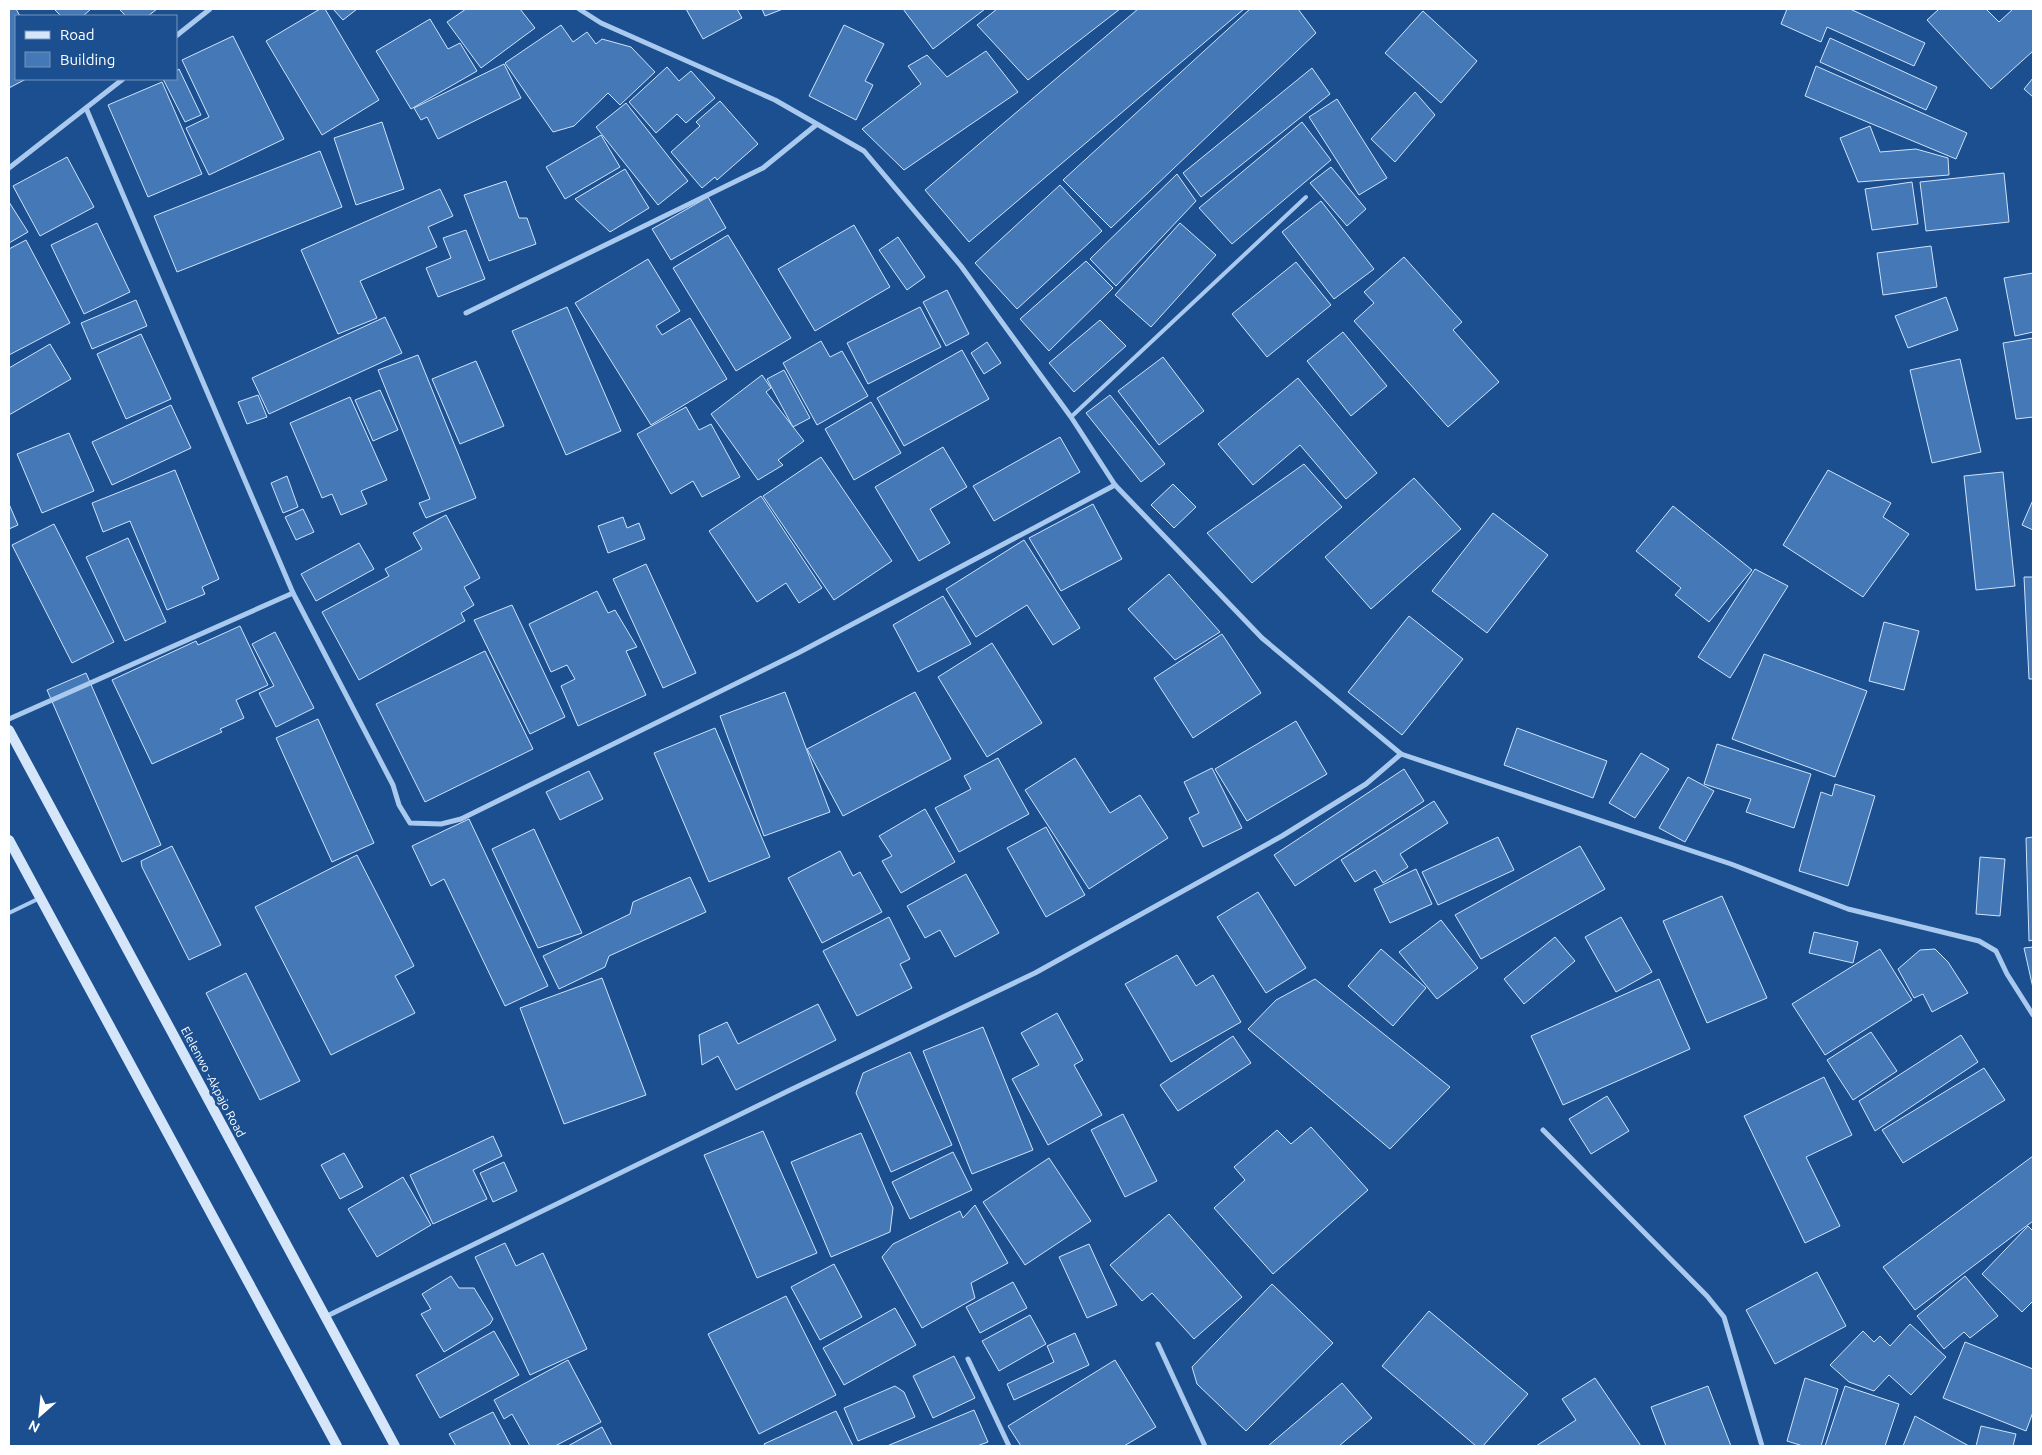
<svg xmlns="http://www.w3.org/2000/svg" width="2042" height="1455" font-family="Ubuntu,sans-serif">
  <style>
    .building { fill: #4478b7; stroke: #cfe3fa }
    .lines { fill: none; stroke-linecap: round; stroke-linejoin: round }
    .service { stroke: #a9c9ee; stroke-width: 4 }
    .minor { stroke: #a9c9ee; stroke-width: 5 }
    .secondary { stroke: #d6e6fa; stroke-width: 10 }
    .labels { text-anchor: middle; stroke-width: 5; stroke-linejoin: round; paint-order: stroke }
    .street-label { font-size: 12px; fill: #fff; stroke: #1b4f8f }
  </style>
  <rect width="100%" height="100%" fill="#1b4f8f"/>
  <g class="building">
    <polygon points="9,9 16,9 20,16 16,16 16,79 26,79 9,88"/>
    <polygon points="54,9 91,9 83,16 61,16"/>
    <polygon points="119,9 157,9 148,16 126,16"/>
    <polygon points="320,9 325,9 379,100 322,135 266,41"/>
    <polygon points="333,9 357,9 343,20"/>
    <polygon points="466,9 520,9 535,28 481,68 447,22"/>
    <polygon points="686,9 737,9 742,18 703,39"/>
    <polygon points="762,9 783,9 765,16"/>
    <polygon points="903,9 985,9 933,49"/>
    <polygon points="997,9 1120,9 1028,80 977,25"/>
    <polygon points="1138,9 1244,9 969,242 925,190"/>
    <polygon points="1250,9 1298,9 1316,33 1111,228 1063,180"/>
    <polygon points="1787,9 1850,9 1925,43 1914,66 1827,27 1821,42 1781,24"/>
    <polygon points="1939,9 1986,9 1999,22 2013,9 2033,9 2033,51 1991,89 1927,20"/>
    <polygon points="1423,11 1477,61 1441,103 1385,53"/>
    <polygon points="430,19 448,49 460,43 477,71 411,109 376,51"/>
    <polygon points="561,25 573,42 587,32 596,44 602,39 631,47 655,72 620,105 608,93 574,126 553,132 505,63"/>
    <polygon points="844,25 884,44 865,81 873,85 856,120 809,96"/>
    <polygon points="233,36 284,139 209,175 186,128 209,117 182,60"/>
    <polygon points="1830,38 1937,87 1926,110 1820,62"/>
    <polygon points="986,51 1018,92 904,170 862,129 921,84 908,66 927,55 947,77"/>
    <polygon points="504,64 521,98 438,139 427,117 421,120 414,108"/>
    <polygon points="1816,66 1967,133 1956,159 1805,96"/>
    <polygon points="667,67 679,81 691,71 715,98 686,123 677,114 656,133 629,102"/>
    <polygon points="1312,68 1330,94 1201,197 1183,173"/>
    <polygon points="179,69 201,115 185,122 163,79 176,79 176,71"/>
    <polygon points="2033,78 2033,97 2024,89"/>
    <polygon points="162,82 202,174 148,197 108,105"/>
    <polygon points="1415,92 1435,115 1395,162 1371,139"/>
    <polygon points="1337,99 1387,178 1359,195 1309,117"/>
    <polygon points="720,101 758,144 717,180 715,177 702,188 671,152 700,126 696,122"/>
    <polygon points="626,103 688,181 658,205 596,127"/>
    <polygon points="382,122 404,189 356,205 334,138"/>
    <polygon points="1302,122 1331,160 1232,244 1199,208"/>
    <polygon points="1870,126 1880,152 1916,149 1948,158 1949,175 1858,182 1840,138"/>
    <polygon points="601,135 620,167 565,199 546,167"/>
    <polygon points="320,151 342,207 177,272 154,216"/>
    <polygon points="67,157 94,207 40,236 13,186"/>
    <polygon points="1331,167 1366,209 1347,226 1310,183"/>
    <polygon points="625,169 649,208 610,232 575,199"/>
    <polygon points="2004,173 2009,222 1926,231 1920,182"/>
    <polygon points="1177,174 1196,201 1116,286 1090,259"/>
    <polygon points="506,181 519,218 527,218 536,244 489,261 464,195"/>
    <polygon points="1912,182 1918,224 1872,230 1865,189"/>
    <polygon points="1060,185 1102,231 1017,309 975,263"/>
    <polygon points="440,189 453,216 428,227 437,247 360,281 377,318 338,334 301,250"/>
    <polygon points="708,197 726,228 671,260 652,229"/>
    <polygon points="1321,201 1374,269 1334,299 1282,232"/>
    <polygon points="9,202 28,232 9,243"/>
    <polygon points="97,223 130,292 84,314 51,245"/>
    <polygon points="1180,223 1216,255 1151,327 1115,295"/>
    <polygon points="854,225 890,287 815,331 778,269"/>
    <polygon points="466,230 485,279 438,297 426,268 451,258 443,238"/>
    <polygon points="728,235 791,338 736,371 673,268"/>
    <polygon points="898,237 925,277 907,290 879,250"/>
    <polygon points="26,240 70,323 9,355 9,249"/>
    <polygon points="1931,246 1937,287 1883,295 1877,253"/>
    <polygon points="1404,257 1462,322 1453,330 1499,382 1448,427 1354,321 1374,303 1364,292"/>
    <polygon points="648,259 680,311 656,326 662,335 690,318 727,379 651,425 575,303"/>
    <polygon points="1086,261 1113,288 1049,351 1020,319"/>
    <polygon points="1296,262 1331,305 1267,357 1232,314"/>
    <polygon points="2033,273 2033,332 2015,336 2004,278"/>
    <polygon points="947,290 969,334 946,346 923,302"/>
    <polygon points="1946,297 1958,330 1908,348 1895,316"/>
    <polygon points="136,300 147,326 92,349 81,323"/>
    <polygon points="567,307 621,431 566,455 512,331"/>
    <polygon points="920,307 941,347 868,384 847,343"/>
    <polygon points="385,317 402,353 269,414 252,378"/>
    <polygon points="1100,320 1126,346 1074,392 1049,363"/>
    <polygon points="1343,332 1387,386 1351,416 1307,361"/>
    <polygon points="141,334 171,399 126,419 97,354"/>
    <polygon points="2033,338 2033,417 2016,419 2003,343"/>
    <polygon points="821,341 830,357 842,351 868,396 817,425 783,363"/>
    <polygon points="987,342 1001,363 984,374 971,353"/>
    <polygon points="50,344 71,379 9,415 9,368"/>
    <polygon points="962,350 989,399 904,446 877,398"/>
    <polygon points="418,355 476,498 426,518 419,503 430,499 378,370"/>
    <polygon points="1163,357 1204,411 1159,445 1118,391"/>
    <polygon points="1960,359 1981,452 1932,463 1910,370"/>
    <polygon points="476,361 504,426 460,444 432,379"/>
    <polygon points="784,370 810,418 793,427 767,379"/>
    <polygon points="762,375 771,388 766,392 804,441 778,460 783,465 758,480 711,414"/>
    <polygon points="1298,378 1377,473 1346,499 1300,445 1253,485 1218,444"/>
    <polygon points="380,390 398,430 373,441 355,400"/>
    <polygon points="258,395 267,417 247,424 238,402"/>
    <polygon points="1110,395 1165,464 1141,482 1086,413"/>
    <polygon points="350,397 387,480 361,491 367,504 341,515 332,494 322,498 290,423"/>
    <polygon points="871,402 901,453 854,480 825,429"/>
    <polygon points="171,405 191,448 112,485 92,442"/>
    <polygon points="686,407 699,430 711,424 740,477 702,497 693,481 671,494 637,434"/>
    <polygon points="69,433 94,491 42,513 17,454"/>
    <polygon points="1060,437 1080,472 994,521 973,486"/>
    <polygon points="943,447 967,487 930,509 950,543 919,561 875,487"/>
    <polygon points="821,457 892,561 834,600 763,496"/>
    <polygon points="1304,464 1342,507 1252,583 1207,533"/>
    <polygon points="175,470 219,579 202,587 205,594 167,610 130,521 103,532 92,503"/>
    <polygon points="1828,470 1891,503 1883,517 1909,534 1863,597 1783,545"/>
    <polygon points="2003,472 2015,586 1976,590 1964,476"/>
    <polygon points="287,476 298,507 283,513 271,483"/>
    <polygon points="1414,478 1461,529 1371,609 1325,557"/>
    <polygon points="1173,484 1196,507 1174,528 1151,505"/>
    <polygon points="761,496 822,588 799,603 786,583 757,602 709,531"/>
    <polygon points="2033,500 2033,530 2022,525"/>
    <polygon points="9,504 18,525 9,529"/>
    <polygon points="1093,504 1122,559 1061,591 1029,538"/>
    <polygon points="1673,506 1752,570 1709,622 1675,595 1681,588 1636,551"/>
    <polygon points="303,509 314,532 296,540 285,517"/>
    <polygon points="1493,513 1548,555 1487,633 1432,591"/>
    <polygon points="446,515 480,578 464,587 474,605 461,613 465,621 359,680 322,612 389,576 385,569 422,549 413,533"/>
    <polygon points="623,517 627,528 639,523 645,539 608,553 598,526"/>
    <polygon points="54,524 114,642 72,663 12,545"/>
    <polygon points="128,538 166,622 125,641 86,557"/>
    <polygon points="1024,540 1080,628 1053,645 1027,605 976,637 946,589"/>
    <polygon points="359,543 374,569 316,601 301,574"/>
    <polygon points="646,564 696,673 663,688 613,579"/>
    <polygon points="1755,569 1788,586 1730,678 1698,657"/>
    <polygon points="1169,574 1220,632 1175,660 1128,609"/>
    <polygon points="2024,577 2033,577 2033,679 2029,679"/>
    <polygon points="597,591 608,613 615,610 637,647 626,651 646,695 578,726 561,686 575,679 567,665 551,672 529,624"/>
    <polygon points="943,596 971,644 918,672 893,625"/>
    <polygon points="512,605 565,717 530,734 474,620"/>
    <polygon points="1409,616 1463,659 1402,735 1348,692"/>
    <polygon points="1884,622 1919,631 1904,690 1869,681"/>
    <polygon points="240,626 268,685 236,700 244,718 220,729 222,732 152,764 112,680 196,641 198,645"/>
    <polygon points="275,632 314,708 276,727 259,693 274,686 252,644"/>
    <polygon points="1222,634 1261,693 1193,738 1154,678"/>
    <polygon points="992,643 1042,723 987,757 938,677"/>
    <polygon points="485,651 533,749 425,802 376,704"/>
    <polygon points="1764,654 1867,691 1835,777 1732,739"/>
    <polygon points="86,673 161,845 122,862 47,690"/>
    <polygon points="785,692 830,812 764,836 720,716"/>
    <polygon points="915,692 951,759 843,816 807,749"/>
    <polygon points="318,719 374,843 332,862 276,738"/>
    <polygon points="1296,721 1327,774 1247,821 1215,769"/>
    <polygon points="715,728 770,857 709,882 654,753"/>
    <polygon points="1517,728 1607,761 1593,798 1504,765"/>
    <polygon points="1717,744 1811,774 1794,828 1746,812 1751,799 1704,784"/>
    <polygon points="1641,753 1669,769 1635,818 1609,803"/>
    <polygon points="998,758 1029,814 959,852 935,808 971,789 964,776"/>
    <polygon points="1075,758 1110,813 1140,795 1168,838 1089,889 1025,790"/>
    <polygon points="1212,768 1242,828 1203,847 1189,818 1199,813 1184,782"/>
    <polygon points="1404,769 1424,801 1295,886 1274,855"/>
    <polygon points="589,771 603,799 560,820 546,792"/>
    <polygon points="1688,777 1714,791 1685,842 1659,828"/>
    <polygon points="1835,784 1875,796 1848,886 1799,871 1821,792 1832,796"/>
    <polygon points="1434,801 1448,823 1400,854 1408,867 1383,883 1375,870 1355,882 1341,860"/>
    <polygon points="925,809 955,862 901,893 882,861 892,856 879,836"/>
    <polygon points="469,819 548,986 505,1006 444,879 431,886 412,846"/>
    <polygon points="1046,827 1085,895 1046,917 1007,848"/>
    <polygon points="534,829 582,933 538,948 492,849"/>
    <polygon points="1498,837 1514,870 1438,905 1422,872"/>
    <polygon points="2033,837 2033,940 2029,941 2026,838"/>
    <polygon points="172,846 221,945 189,960 142,867 141,861"/>
    <polygon points="1580,846 1605,889 1481,959 1455,915"/>
    <polygon points="840,851 853,876 860,872 882,912 822,943 788,878"/>
    <polygon points="357,855 414,966 395,976 415,1013 331,1055 255,907"/>
    <polygon points="1980,857 2005,859 2000,916 1976,914"/>
    <polygon points="1416,869 1432,904 1390,923 1374,889"/>
    <polygon points="966,874 999,933 955,957 940,930 925,938 907,906"/>
    <polygon points="690,877 706,912 609,956 605,967 559,989 543,956 630,914 633,902"/>
    <polygon points="1258,892 1306,968 1266,993 1217,917"/>
    <polygon points="1722,896 1767,998 1707,1023 1663,921"/>
    <polygon points="889,917 910,959 900,964 912,988 857,1016 823,951"/>
    <polygon points="1621,917 1652,972 1616,992 1585,937"/>
    <polygon points="1441,920 1478,968 1437,999 1399,952"/>
    <polygon points="1814,932 1858,942 1853,963 1809,953"/>
    <polygon points="1555,937 1575,961 1524,1004 1504,979"/>
    <polygon points="2033,947 2033,988 2024,948"/>
    <polygon points="1381,949 1426,988 1393,1026 1348,986"/>
    <polygon points="1880,949 1912,1000 1825,1055 1792,1004"/>
    <polygon points="1935,949 1948,962 1968,993 1932,1012 1923,994 1914,998 1898,969 1920,950"/>
    <polygon points="1177,955 1196,986 1213,975 1241,1022 1171,1062 1125,984"/>
    <polygon points="246,973 300,1081 260,1100 206,993"/>
    <polygon points="602,978 646,1095 564,1124 520,1008"/>
    <polygon points="1315,979 1450,1087 1390,1149 1248,1029 1276,1000"/>
    <polygon points="1659,979 1690,1049 1563,1105 1531,1036"/>
    <polygon points="818,1004 836,1040 736,1090 718,1056 702,1065 699,1035 727,1022 738,1044"/>
    <polygon points="1057,1013 1083,1060 1074,1065 1102,1115 1048,1145 1012,1079 1039,1065 1021,1033"/>
    <polygon points="983,1027 1033,1150 972,1174 923,1051"/>
    <polygon points="1871,1032 1897,1071 1853,1100 1827,1060"/>
    <polygon points="1961,1035 1978,1062 1875,1131 1859,1101"/>
    <polygon points="1233,1036 1251,1063 1178,1111 1160,1085"/>
    <polygon points="910,1052 952,1145 891,1172 856,1093 863,1073"/>
    <polygon points="1984,1068 2005,1100 1903,1163 1882,1130"/>
    <polygon points="1824,1077 1852,1135 1806,1157 1840,1226 1805,1243 1744,1116"/>
    <polygon points="1607,1096 1629,1131 1591,1154 1569,1119"/>
    <polygon points="1123,1114 1157,1181 1125,1197 1091,1130"/>
    <polygon points="1311,1127 1368,1190 1273,1274 1214,1208 1245,1180 1234,1167 1277,1130 1291,1144"/>
    <polygon points="763,1131 817,1253 757,1278 704,1155"/>
    <polygon points="861,1133 893,1208 890,1232 831,1257 791,1162"/>
    <polygon points="493,1136 502,1156 473,1170 487,1199 433,1224 410,1175"/>
    <polygon points="953,1152 972,1190 910,1219 892,1182"/>
    <polygon points="344,1153 363,1187 340,1199 321,1165"/>
    <polygon points="2033,1156 2033,1221 1915,1310 1883,1267"/>
    <polygon points="1049,1158 1091,1221 1025,1265 983,1202"/>
    <polygon points="504,1162 517,1191 493,1202 480,1173"/>
    <polygon points="403,1177 431,1225 377,1257 348,1209"/>
    <polygon points="975,1205 1008,1263 971,1283 975,1298 922,1328 882,1257 893,1244 960,1211 963,1218"/>
    <polygon points="1169,1214 1242,1297 1194,1339 1152,1293 1142,1301 1110,1265"/>
    <polygon points="2028,1226 2033,1231 2033,1301 2022,1312 1982,1274"/>
    <polygon points="505,1243 516,1266 543,1253 587,1349 530,1375 475,1257"/>
    <polygon points="1089,1244 1117,1305 1087,1318 1059,1257"/>
    <polygon points="834,1264 862,1317 820,1340 791,1287"/>
    <polygon points="1817,1272 1846,1326 1775,1364 1746,1310"/>
    <polygon points="451,1276 459,1288 474,1288 493,1319 490,1324 444,1352 421,1314 431,1309 422,1294"/>
    <polygon points="1965,1276 1998,1316 1970,1338 1964,1332 1944,1349 1917,1316"/>
    <polygon points="1013,1282 1027,1308 980,1333 966,1307"/>
    <polygon points="1272,1284 1333,1343 1246,1431 1197,1384 1192,1367"/>
    <polygon points="786,1296 836,1395 759,1434 708,1334"/>
    <polygon points="895,1308 916,1345 844,1385 823,1348"/>
    <polygon points="1429,1311 1528,1394 1483,1446 1476,1446 1382,1366"/>
    <polygon points="1030,1315 1046,1344 999,1371 982,1341"/>
    <polygon points="1910,1324 1946,1357 1911,1395 1889,1375 1874,1391 1849,1382 1830,1365 1863,1331 1874,1342 1880,1336 1890,1346"/>
    <polygon points="494,1331 519,1375 440,1418 416,1375"/>
    <polygon points="1075,1333 1089,1365 1014,1400 1007,1384 1054,1362 1047,1346"/>
    <polygon points="1965,1342 2033,1369 2033,1412 2026,1431 1943,1398"/>
    <polygon points="954,1356 975,1398 933,1418 913,1376"/>
    <polygon points="568,1360 601,1422 555,1446 530,1446 512,1414 504,1419 494,1400"/>
    <polygon points="1115,1360 1156,1427 1124,1446 1021,1446 1008,1426"/>
    <polygon points="1595,1378 1641,1446 1536,1446 1576,1420 1562,1399"/>
    <polygon points="1805,1378 1838,1389 1821,1446 1803,1446 1787,1441"/>
    <polygon points="1342,1383 1372,1418 1339,1446 1268,1446"/>
    <polygon points="895,1386 904,1392 915,1417 858,1441 844,1408"/>
    <polygon points="1708,1386 1731,1446 1666,1446 1651,1407"/>
    <polygon points="1845,1386 1899,1404 1885,1446 1825,1446"/>
    <polygon points="974,1410 988,1442 977,1446 887,1446"/>
    <polygon points="836,1411 853,1446 765,1446 764,1444"/>
    <polygon points="493,1412 511,1446 456,1446 449,1434"/>
    <polygon points="1915,1416 1969,1446 1903,1446"/>
    <polygon points="1981,1426 2016,1434 2013,1446 1976,1446"/>
    <polygon points="602,1427 612,1446 568,1446"/>
  </g>
  <g class="lines">
    <g class="service">
      <polyline points="1071,417 1306,197"/>
      <polyline points="9,913 40,898"/>
    </g>
    <g class="minor">
      <polyline points="579,9 601,23 775,100 864,151 961,266 1071,417 1115,485 1262,638 1401,754 1731,864 1848,909 1979,941 1996,951 2007,974 2033,1015"/>
      <polyline points="176,36 210,9"/>
      <polyline points="86,108 293,593 393,785 399,805 410,823 441,824 461,819 798,653 1115,485"/>
      <polyline points="9,168 123,79"/>
      <polyline points="466,313 763,168 816,125"/>
      <polyline points="9,719 293,593"/>
      <polyline points="1543,1130 1707,1296 1724,1317 1762,1446"/>
      <polyline points="325,1317 788,1091 1035,973 1282,836 1366,784 1401,754"/>
      <polyline points="1158,1344 1205,1446"/>
      <polyline points="968,1359 1009,1446"/>
    </g>
    <g class="secondary">
      <polyline points="9,730 395,1446"/>
      <polyline points="9,840 337,1446"/>
    </g>
  </g>
  <g class="labels">
    <g class="street-label">
      <text transform="translate(213 1082) rotate(62)" y="4">Elelenwo -Akpajo Road</text>
    </g>
  </g>
  <rect width="2042" height="1455" fill="none" stroke="#ffffff" stroke-width="20"/>
  <rect x="15" y="15" width="162" height="65" fill="#1b4f8f" stroke="#7695bc"/>
  <rect x="25" y="31" width="25" height="8" fill="#d6e6fa" stroke="#7695bc"/>
  <text x="60" y="40" font-size="15" fill="#ffffff">Road</text>
  <rect x="25" y="52" width="25" height="15" fill="#4478b7" stroke="#7695bc"/>
  <text x="60" y="65" font-size="15" fill="#ffffff">Building</text>
  <g transform="translate(40 1415) rotate(207)" stroke="#1b4f8f" stroke-width="4" paint-order="stroke">
  <path d="M0-4L9 19L0 12L-9 19Z" fill="#ffffff"/>
  <text y="-8" font-size="14" font-weight="bold" text-anchor="middle" fill="#ffffff">N</text>
  </g>
</svg>
